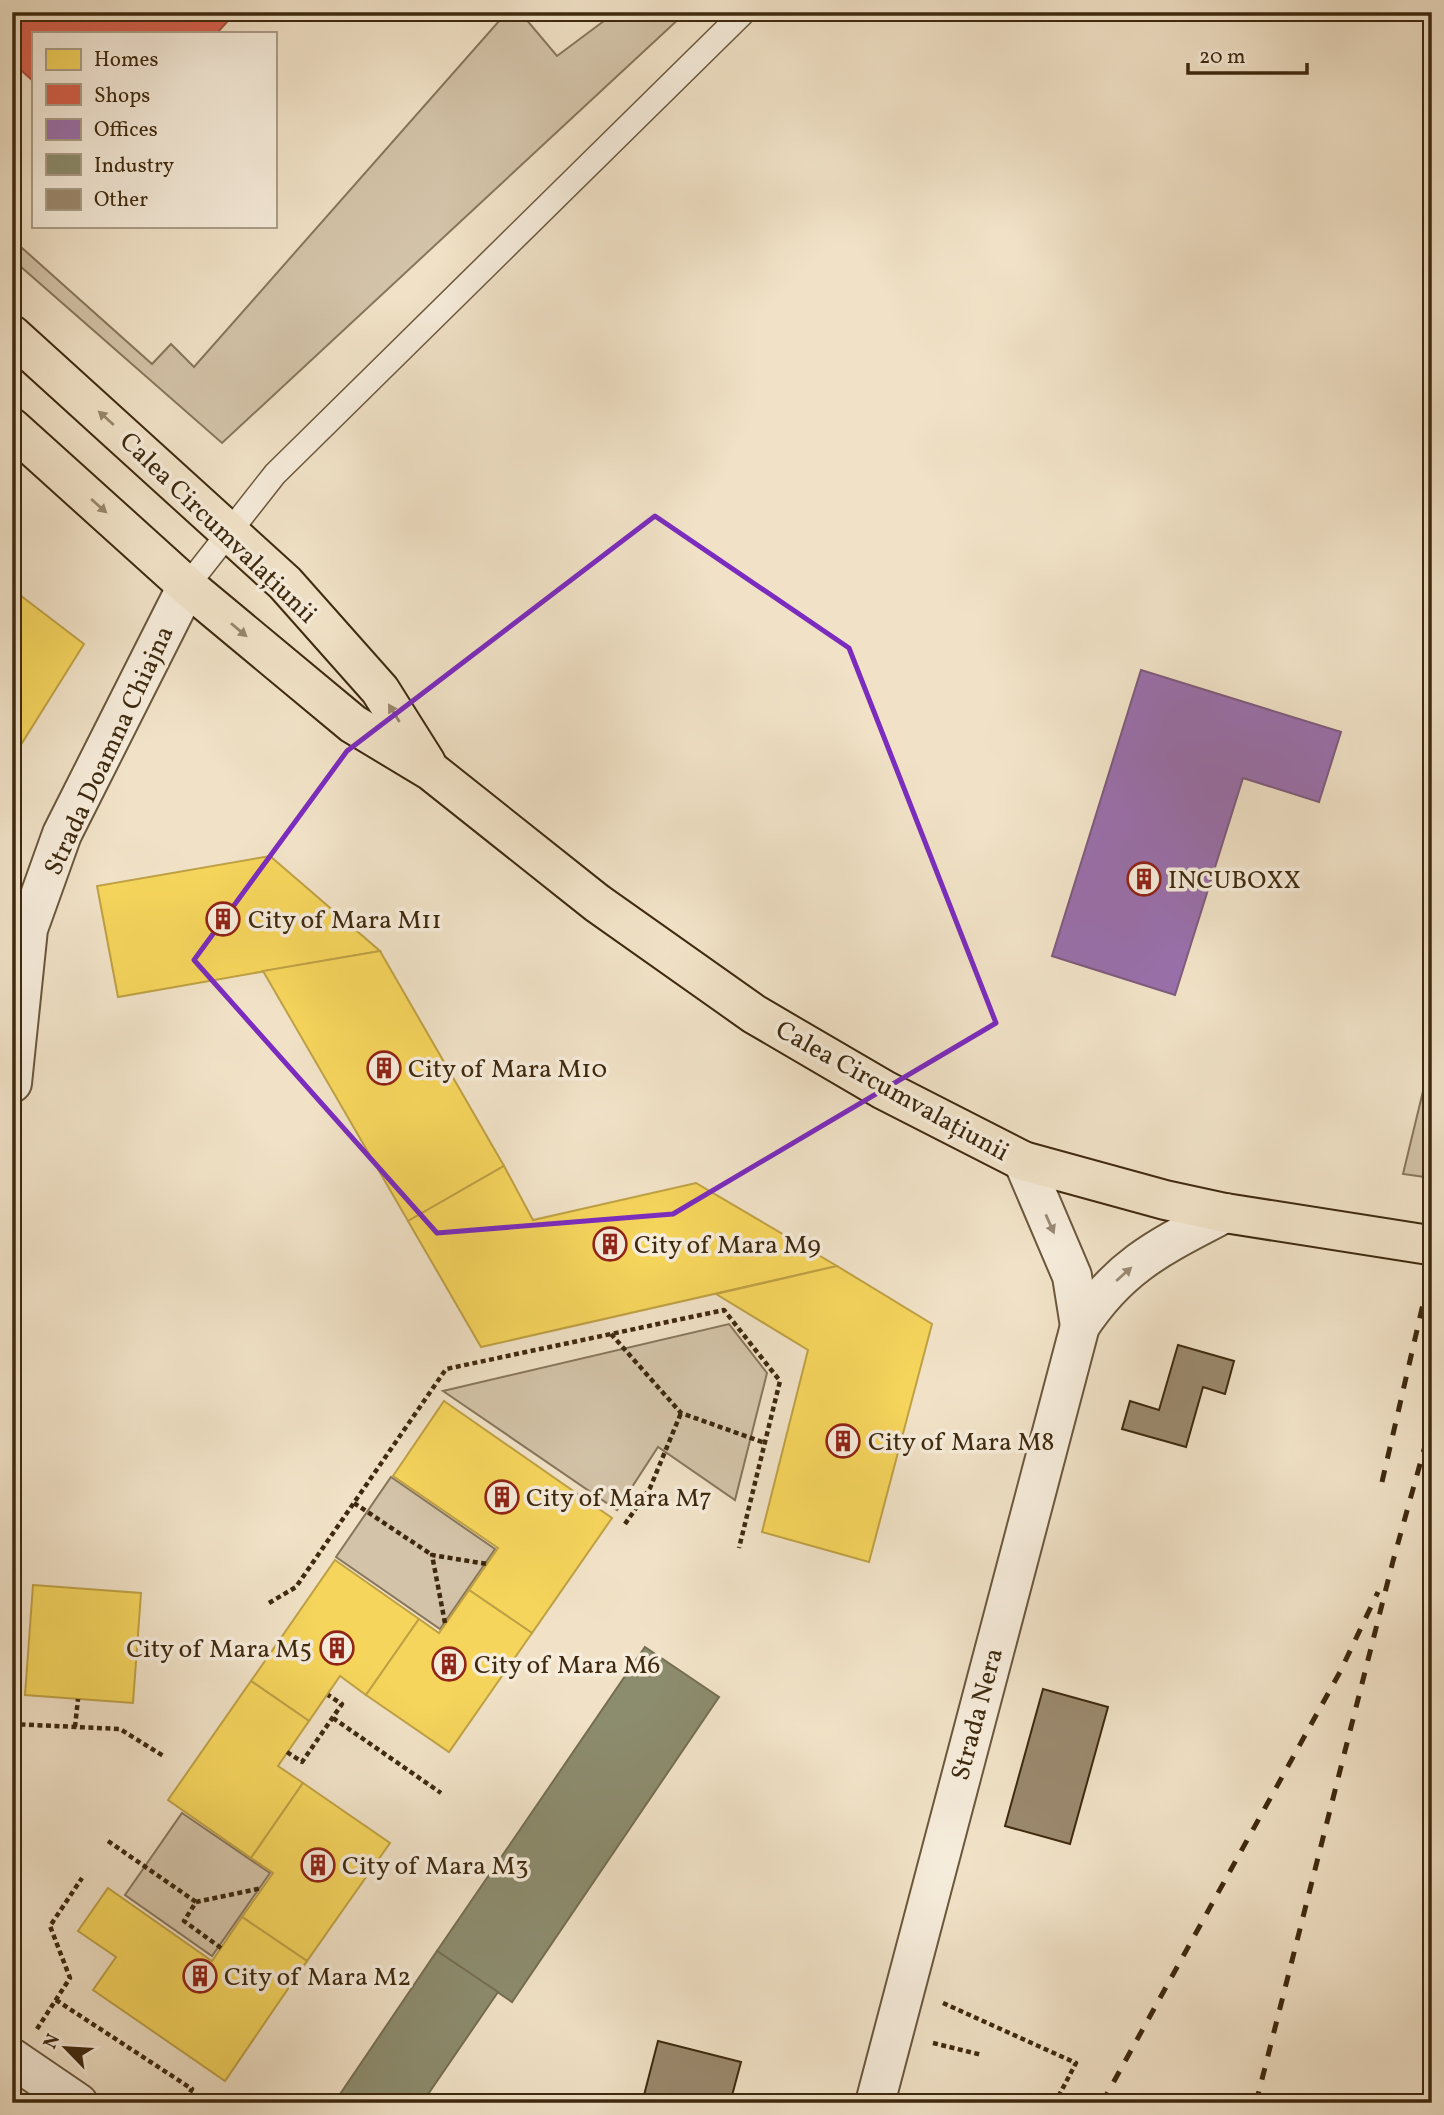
<svg xmlns="http://www.w3.org/2000/svg" width="1444" height="2115" font-family="Vollkorn,serif">
  <style>
    .green { fill: #d3c3a8; stroke: #88765b; stroke-width: 2 }
    .homes { fill: #f6d55c; stroke: #bfa145; stroke-width: 2 }
    .shops { fill: #d6604d; stroke: #a8503a; stroke-width: 2 }
    .offices { fill: #9970ab; stroke: #7e5b7c; stroke-width: 2 }
    .industry { fill: #8c8c6e; stroke: #756e51; stroke-width: 2 }
    .building { fill: #9b896e; stroke: #3e290e; stroke-width: 2 }
    .lines { fill: none; stroke-linecap: round; stroke-linejoin: round }
    .service-casing { stroke: #6b573c; stroke-width: 26 }
    .minor-casing { stroke: #6b573c; stroke-width: 42 }
    .tertiary-casing { stroke: #6b573c; stroke-width: 42 }
    .primary-casing { stroke: #3e290e; stroke-width: 42 }
    .path { stroke: #3e290e; stroke-width: 4.5; stroke-dasharray: 5 3.5; stroke-linecap: butt }
    .service { stroke: #f6ecdb; stroke-width: 23 }
    .minor { stroke: #f6ecdb; stroke-width: 38 }
    .tertiary { stroke: #f6ecdb; stroke-width: 38 }
    .primary { stroke: #f1e2c7; stroke-width: 38 }
    .rail { stroke: #3e290e; stroke-width: 5; stroke-dasharray: 12 12; stroke-linecap: butt }
    .oneway { fill: #98866a }
    .oneway2 { fill: #9a8a74 }
    .marked { fill: none; stroke: #7b2cbf; stroke-width: 5; stroke-linejoin: round }
    .labels { text-anchor: middle; stroke-width: 7; stroke-linejoin: round; paint-order: stroke }
    .street-label { font-size: 26px; fill: #3e290e; stroke: #f6ecdb }
    .poi-label { font-size: 26px; fill: #3e290e; stroke: #f6ecdb; text-anchor: start }
  </style>
  <rect width="100%" height="100%" fill="#f1e2c7"/>
  <filter id="stains"><feTurbulence type="fractalNoise" baseFrequency=".00286" numOctaves="4"/><feColorMatrix values="0 0 0 0 .2 0 0 0 0 .09 0 0 0 0 .02 0 0 0 .5 -.17"/></filter>
  <radialGradient id="worn" r=".72"><stop offset=".6" stop-color="#630" stop-opacity="0"/><stop offset="1" stop-color="#630" stop-opacity=".3"/></radialGradient>
  <g class="green">
    <polygon points="507,12 520,12 557,56 616,12 680,12 683,15 222,443 12,259 12,239 152,364 171,344 194,367"/>
    <polygon points="1432,1054 1432,1178 1403,1174"/>
    <polygon points="729,1324 767,1373 735,1500 658,1447 617,1510 443,1391"/>
    <polygon points="391,1477 495,1549 440,1629 336,1557"/>
    <polygon points="182,1813 270,1873 212,1956 125,1895"/>
  </g>
  <g class="homes">
    <polygon points="12,589 84,644 12,759"/>
    <polygon points="270,856 380,951 118,997 97,886"/>
    <polygon points="380,951 504,1166 408,1221 263,971"/>
    <polygon points="504,1166 533,1220 696,1183 837,1266 481,1347 408,1221"/>
    <polygon points="837,1266 932,1324 869,1562 762,1532 808,1350 716,1294"/>
    <polygon points="444,1401 612,1518 532,1633 469,1590 498,1548 393,1476"/>
    <polygon points="335,1560 419,1619 366,1695 340,1676 309,1721 251,1681"/>
    <polygon points="33,1585 141,1593 133,1703 25,1695"/>
    <polygon points="469,1590 532,1633 449,1752 366,1695 419,1619 439,1633"/>
    <polygon points="251,1681 309,1721 278,1766 303,1783 251,1858 168,1800"/>
    <polygon points="303,1783 390,1843 307,1961 242,1917 273,1873 251,1858"/>
    <polygon points="108,1888 212,1961 242,1917 307,1961 225,2081 93,1990 116,1957 78,1931"/>
  </g>
  <polygon class="shops" points="12,12 236,12 217,33 33,33 33,81 12,62"/>
  <polygon class="offices" points="1141,670 1341,732 1319,802 1243,778 1175,995 1052,956"/>
  <g class="industry">
    <polygon points="645,1647 719,1697 512,2002 437,1951"/>
    <polygon points="437,1951 498,1992 422,2103 334,2103"/>
  </g>
  <g class="building">
    <polygon points="1178,1345 1234,1361 1225,1394 1203,1387 1186,1447 1122,1429 1130,1401 1159,1410"/>
    <polygon points="1043,1689 1108,1707 1070,1844 1005,1826"/>
    <polygon points="658,2041 741,2062 730,2103 642,2103"/>
  </g>
  <g class="lines">
    <defs>
      <polyline id="service" points="187,586 275,474 743,13"/>
      <g id="minor">
        <polyline points="12,1083 28,929 62,834 187,586"/>
        <polyline points="12,2058 78,2103"/>
      </g>
      <g id="tertiary">
        <polyline points="1023,1161 1072,1276 1080,1326"/>
        <path d="M875 2103 1080 1326C1121 1264 1162 1246 1225 1213"/>
      </g>
      <g id="primary">
        <polyline points="12,335 285,583 380,690 426,763"/>
        <polyline points="12,428 187,586 353,724 431,771 597,903 754,1014 884,1090 1023,1161 1165,1200 1225,1213 1429,1245"/>
      </g>
    </defs>
    <use href="#service" class="service-casing"/>
    <use href="#minor" class="minor-casing"/>
    <use href="#tertiary" class="tertiary-casing"/>
    <use href="#primary" class="primary-casing"/>
    <g class="path">
      <polyline points="611,1334 681,1413 765,1443"/>
      <polyline points="354,1503 432,1555"/>
      <polyline points="625,1524 650,1488 681,1413"/>
      <polyline points="269,1603 296,1587 446,1369 724,1310 780,1381 739,1548"/>
      <polyline points="445,1623 432,1555 487,1564"/>
      <polyline points="333,1718 441,1793"/>
      <polyline points="12,1724 120,1729 165,1757"/>
      <polyline points="75,1727 78,1699"/>
      <polyline points="287,1752 302,1762 342,1704 328,1695"/>
      <polyline points="108,1841 196,1902"/>
      <polyline points="221,1948 184,1921 196,1902 262,1888"/>
      <polyline points="56,2000 192,2089 184,2103"/>
      <polyline points="943,2003 1076,2063 1055,2103"/>
      <polyline points="37,2029 70,1978 50,1926 82,1878"/>
      <polyline points="933,2043 982,2055"/>
    </g>
    <use href="#service" class="service"/>
    <use href="#minor" class="minor"/>
    <use href="#tertiary" class="tertiary"/>
    <use href="#primary" class="primary"/>
    <g class="rail">
      <polyline points="1382,1482 1432,1265"/>
      <polyline points="1102,2103 1340,1672 1378,1592"/>
      <polyline points="1256,2103 1393,1561 1432,1421"/>
    </g>
  </g>
  <defs><path id="oneway-solid" d="M-6-.8H1V-3.2L6.5 0L1 3.2V.8H-6Z" transform="scale(1.75)"/></defs>
  <g class="oneway">
    <use href="#oneway-solid" transform="translate(106 418) rotate(-138)"/>
    <use href="#oneway-solid" transform="translate(99 506) rotate(42)"/>
    <use href="#oneway-solid" transform="translate(239 630) rotate(40)"/>
    <use href="#oneway-solid" transform="translate(394 713) rotate(-122)"/>
  </g>
  <g class="oneway2">
    <use href="#oneway-solid" transform="translate(1050 1224) rotate(66)"/>
    <use href="#oneway-solid" transform="translate(1124 1274) rotate(-42)"/>
  </g>
  <path class="marked" d="M655 516 849 648 996 1023 673 1214 437 1233 194 960 347 751Z"/>
  <defs>
    <symbol id="building-ring" viewBox="-11 -11 22 22"><circle r="9.5" fill="#f6ecdb" stroke="#8f2418" stroke-width="1.5"/><path d="M-4-6H4V6H1V3H-1V6H-4ZM-2.5-4.3h1.7v1.8h-1.7ZM.8-4.3h1.7v1.8H.8ZM-2.5-1h1.7V.8h-1.7ZM.8-1h1.7V.8H.8Z" fill="#8f2418"/></symbol>
  </defs>
  <g fill-rule="evenodd">
    <use href="#building-ring" x="1125" y="860" width="38" height="38"/>
    <use href="#building-ring" x="204" y="900" width="38" height="38"/>
    <use href="#building-ring" x="365" y="1049" width="38" height="38"/>
    <use href="#building-ring" x="591" y="1225" width="38" height="38"/>
    <use href="#building-ring" x="824" y="1422" width="38" height="38"/>
    <use href="#building-ring" x="483" y="1478" width="38" height="38"/>
    <use href="#building-ring" x="318" y="1629" width="38" height="38"/>
    <use href="#building-ring" x="430" y="1645" width="38" height="38"/>
    <use href="#building-ring" x="299" y="1846" width="38" height="38"/>
    <use href="#building-ring" x="181" y="1957" width="38" height="38"/>
  </g>
  <g class="labels">
    <g class="street-label">
      <text transform="translate(219 527) rotate(44)" y="9">Calea Circumvalațiunii</text>
      <text transform="translate(108 750) rotate(-65)" y="9">Strada Doamna Chiajna</text>
      <text transform="translate(893 1090) rotate(29)" y="9">Calea Circumvalațiunii</text>
      <text transform="translate(976 1714) rotate(-75)" y="9">Strada Nera</text>
    </g>
    <g class="poi-label">
      <text x="1168" y="888">INCUBOXX</text>
      <text x="248" y="928">City of Mara M11</text>
      <text x="408" y="1077">City of Mara M10</text>
      <text x="634" y="1253">City of Mara M9</text>
      <text x="868" y="1450">City of Mara M8</text>
      <text x="526" y="1506">City of Mara M7</text>
      <text x="312" y="1657" text-anchor="end">City of Mara M5</text>
      <text x="474" y="1673">City of Mara M6</text>
      <text x="342" y="1874">City of Mara M3</text>
      <text x="224" y="1985">City of Mara M2</text>
    </g>
  </g>
  <rect width="1444" height="2115" fill="none" stroke="#f1e2c7" stroke-width="42"/>
  <rect x="14" y="14" width="1416" height="2087" fill="none" stroke="#3e290e" stroke-width="3.5"/>
  <rect x="21" y="21" width="1402" height="2073" fill="none" stroke="#3e290e" stroke-width="2"/>
  <rect x="32" y="32" width="245" height="196" fill="#f6ecdb" stroke="#ac9e89" stroke-width="2"/>
  <rect x="46" y="49" width="35" height="21" fill="#f6d55c" stroke="#ac9e89" stroke-width="2"/>
  <text x="94" y="66" font-size="21" fill="#3e290e">Homes</text>
  <rect x="46" y="84" width="35" height="21" fill="#d6604d" stroke="#ac9e89" stroke-width="2"/>
  <text x="94" y="102" font-size="21" fill="#3e290e">Shops</text>
  <rect x="46" y="119" width="35" height="21" fill="#9970ab" stroke="#ac9e89" stroke-width="2"/>
  <text x="94" y="136" font-size="21" fill="#3e290e">Offices</text>
  <rect x="46" y="154" width="35" height="21" fill="#8c8c6e" stroke="#ac9e89" stroke-width="2"/>
  <text x="94" y="172" font-size="21" fill="#3e290e">Industry</text>
  <rect x="46" y="189" width="35" height="21" fill="#9b896e" stroke="#ac9e89" stroke-width="2"/>
  <text x="94" y="206" font-size="21" fill="#3e290e">Other</text>
  <g transform="translate(66 2048) rotate(295)" stroke="#f6ecdb" stroke-width="5" paint-order="stroke">
  <path d="M0-5L12 26L0 18L-12 26Z" fill="#3e290e"/>
  <text y="-10" font-size="19" font-weight="bold" text-anchor="middle" fill="#3e290e">N</text>
  </g>
  <path d="M1188 63v10h119v-10" fill="none" stroke="#3e290e" stroke-width="3.5"/>
  <text x="1199" y="63" font-size="21" fill="#3e290e" stroke="#f6ecdb" stroke-width="5" paint-order="stroke">20 m</text>
  <rect width="100%" height="100%" filter="url(#stains)"/>
  <rect width="100%" height="100%" fill="url(#worn)"/>
</svg>
